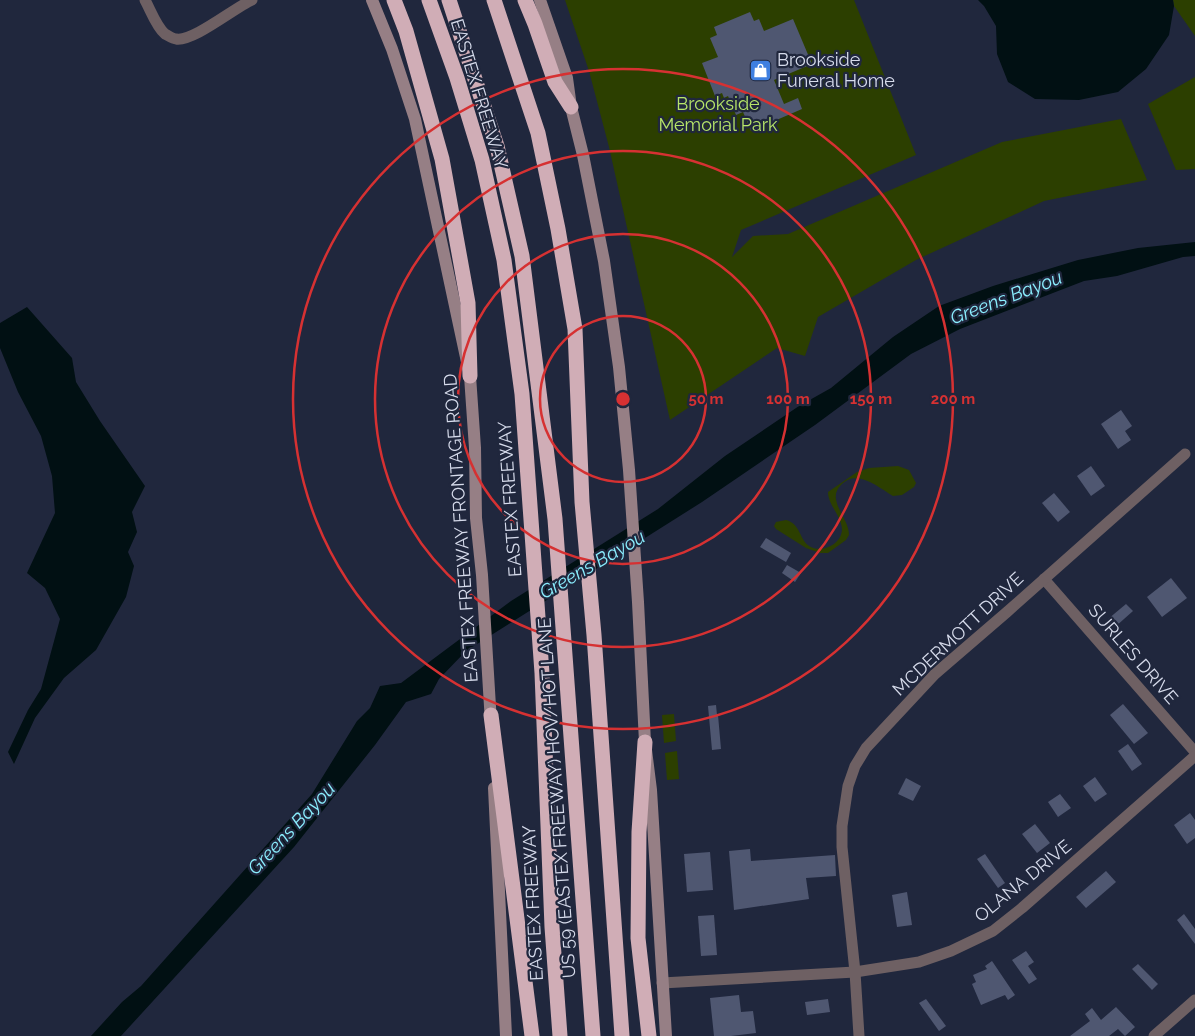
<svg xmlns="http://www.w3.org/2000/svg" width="1195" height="1036" font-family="Raleway,sans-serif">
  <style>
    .green { fill: #2c3f00 }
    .water { fill: #011013 }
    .building { fill: #4f5771 }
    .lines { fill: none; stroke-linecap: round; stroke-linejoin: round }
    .street { stroke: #6e6063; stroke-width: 11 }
    .secondary { stroke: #967f85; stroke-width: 12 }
    .highway { stroke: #d0adb6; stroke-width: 15 }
    .ring { fill: none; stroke: #d63132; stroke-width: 2.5 }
    .labels { text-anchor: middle; stroke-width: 4.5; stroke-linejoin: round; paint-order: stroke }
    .poi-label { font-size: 18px; fill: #d6dbeb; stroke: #20273d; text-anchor: start }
    .street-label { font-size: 18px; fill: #d6dbeb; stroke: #20273d }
    .park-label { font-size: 18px; fill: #b7e569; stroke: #20273d }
    .water-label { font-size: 19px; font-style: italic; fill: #8befff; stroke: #20273d }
    .centre { fill: #d63132; stroke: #20273d; stroke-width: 2.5 }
    .ring-label { font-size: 15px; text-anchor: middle; font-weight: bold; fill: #d63132; stroke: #20273d; stroke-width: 4.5; stroke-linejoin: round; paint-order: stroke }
  </style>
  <rect width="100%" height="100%" fill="#20273d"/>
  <g class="green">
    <polygon points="565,0 854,0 916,155 741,230 732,257 753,236 788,234 1002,142 1121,119 1147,180 1044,201 916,260 818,317 805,356 777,348 670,420 609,147 589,71"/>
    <polygon points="1173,0 1195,0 1195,36 1174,6"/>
    <polygon points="1195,77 1195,169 1176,170 1148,104"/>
    <path d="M898 466 909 470 916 483 914 487 902 495 893 496C878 487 857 468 841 485 837 489 835 494 836 499 838 512 849 522 849 535L846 540 828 553H820L806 548 776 529 774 526 776 522 786 520C801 524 799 539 809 546 822 554 842 544 842 529 841 515 828 505 828 492L857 472 869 468Z"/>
    <polygon points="674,714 676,741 664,743 662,715"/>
    <polygon points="677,751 679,779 667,780 665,753"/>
  </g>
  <g class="water">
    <polygon points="978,0 1173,0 1174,6 1169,35 1146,69 1118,92 1079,100 1035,99 1008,82 997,54 996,26 984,6"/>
    <polygon points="1195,242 1195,256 1183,257 1117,276 1084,281 960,329 911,354 815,425 702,502 466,651 439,679 431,694 406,702 375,745 294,847 121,1036 91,1036 122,1002 141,986 312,794 357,721 370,708 380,686 401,683 511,601 658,509 725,456 799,406 831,388 893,337 939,306 993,286 1078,260 1138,248"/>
    <polygon points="27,307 72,358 76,382 100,421 145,486 132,512 137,532 128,552 134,566 126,597 96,650 64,678 35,718 14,764 8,752 28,710 41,689 60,619 45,588 27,573 55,513 52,476 41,436 18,392 0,348 0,323"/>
  </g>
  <g class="building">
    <polygon points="750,12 754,21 759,19 764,31 793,19 812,64 774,80 784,104 798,98 802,109 751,131 743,112 736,115 728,96 724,98 722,93 715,96 702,63 718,57 710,38 717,35 714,27"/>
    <polygon points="1121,410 1132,426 1125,431 1131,440 1118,449 1101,424"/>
    <polygon points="1091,466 1105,486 1091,496 1077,476"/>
    <polygon points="1054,493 1070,512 1058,522 1042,503"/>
    <polygon points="766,538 791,553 786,562 760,547"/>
    <polygon points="787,565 801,573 795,582 782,573"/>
    <polygon points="1171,578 1187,598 1162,617 1147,597"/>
    <polygon points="1126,604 1133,611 1115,627 1108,619"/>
    <polygon points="1123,704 1148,733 1134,744 1110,715"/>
    <polygon points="716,705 717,715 718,715 721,749 712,750 708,706"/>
    <polygon points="1128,744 1142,764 1132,771 1118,751"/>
    <polygon points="1095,777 1107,794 1095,802 1083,786"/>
    <polygon points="906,778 921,786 913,801 898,794"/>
    <polygon points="1060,794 1071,808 1058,817 1048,802"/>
    <polygon points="1190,813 1195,820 1195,838 1187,844 1174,825"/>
    <polygon points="1035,824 1050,843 1037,853 1022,834"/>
    <polygon points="750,849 751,861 835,855 836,876 806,878 809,899 734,910 729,851"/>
    <polygon points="710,852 713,890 687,892 684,854"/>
    <polygon points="985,854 1005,883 998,888 977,859"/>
    <polygon points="1106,871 1116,882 1086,908 1076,897"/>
    <polygon points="907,892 912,925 897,927 892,895"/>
    <polygon points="1184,914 1195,929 1195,944 1177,920"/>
    <polygon points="714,915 717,955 701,956 698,916"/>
    <polygon points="1026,951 1034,962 1028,966 1037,979 1029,984 1012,960"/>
    <polygon points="992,961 1015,995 1008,1000 1005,995 981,1005 972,984 976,982 973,975 987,969 985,966"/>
    <polygon points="1138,964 1158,984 1152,990 1132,969"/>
    <polygon points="739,995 741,1012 753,1011 756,1033 731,1036 714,1036 710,998"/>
    <polygon points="828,999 830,1012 807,1015 805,1002"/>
    <polygon points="926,999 946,1026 939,1031 919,1003"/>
    <polygon points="1116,1007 1135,1027 1125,1036 1118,1029 1109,1036 1070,1036 1090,1021 1085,1014 1092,1008 1101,1020"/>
  </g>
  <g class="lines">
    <g class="street">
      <path d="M145 0C151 11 156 26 165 34 167 35 173 39 176 39 193 42 234 8 252 0"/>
      <polyline points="1044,579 1195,752"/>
      <polyline points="662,983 855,972 919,962 951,951 993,931 1022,908 1195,756"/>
      <polyline points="859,1036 855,972 842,847 842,826 848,786 855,766 866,748 935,674 1007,612 1185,454"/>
      <polyline points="1154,1036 1195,1000"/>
    </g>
    <g class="secondary">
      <polyline points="372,0 392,49 415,119 470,376 475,448 476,518 482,575 491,723"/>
      <polyline points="540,0 567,78 571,107 583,155 604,261 619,367 629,470 638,602 645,742 651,790 666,1036"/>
      <polyline points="494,788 506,1036"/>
    </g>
    <g class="highway">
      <polyline points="394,0 406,31 442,159 468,303 470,376"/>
      <polyline points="429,0 457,78 482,160 504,260 522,394 542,673 552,927 560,1036"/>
      <polyline points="449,0 497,146 522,256 555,519 593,1036"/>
      <polyline points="494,0 538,133 558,229 575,329 582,502 594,635 622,1036"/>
      <polyline points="525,0 535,24 555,82 571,107"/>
      <polyline points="491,715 532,1036"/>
      <polyline points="645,742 639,832 638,938 649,1036"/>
    </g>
  </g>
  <g class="ring">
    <circle cx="623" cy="399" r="83"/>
    <circle cx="623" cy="399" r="165"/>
    <circle cx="623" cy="399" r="248"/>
    <circle cx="623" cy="399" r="330"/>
  </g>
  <defs>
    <symbol id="shop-square" viewBox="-11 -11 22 22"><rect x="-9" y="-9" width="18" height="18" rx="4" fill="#3f7fe0" stroke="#20273d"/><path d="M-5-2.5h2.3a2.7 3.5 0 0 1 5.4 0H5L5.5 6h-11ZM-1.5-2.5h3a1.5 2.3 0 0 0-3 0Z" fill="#fff"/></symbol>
  </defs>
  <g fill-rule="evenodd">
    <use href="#shop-square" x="748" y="58" width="25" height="25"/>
  </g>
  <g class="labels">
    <g class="poi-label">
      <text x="777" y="66">Brookside<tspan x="777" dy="21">Funeral Home</tspan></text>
    </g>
    <g class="street-label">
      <text transform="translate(479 94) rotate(73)" y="6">EASTEX FREEWAY</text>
      <text transform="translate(510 499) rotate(-94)" y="6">EASTEX FREEWAY</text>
      <text transform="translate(461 528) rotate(-94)" y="6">EASTEX FREEWAY FRONTAGE ROAD</text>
      <text transform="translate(958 634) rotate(-43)" y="6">MCDERMOTT DRIVE</text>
      <text transform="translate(1133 654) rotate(49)" y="6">SURLES DRIVE</text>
      <text transform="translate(557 798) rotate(-94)" y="6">US 59 (EASTEX FREEWAY) HOV/HOT LANE</text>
      <text transform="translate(1023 881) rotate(-39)" y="6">OLANA DRIVE</text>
      <text transform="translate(533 903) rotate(-93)" y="6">EASTEX FREEWAY</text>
    </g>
    <g class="park-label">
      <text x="718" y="110">Brookside<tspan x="718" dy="21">Memorial Park</tspan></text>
    </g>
    <g class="water-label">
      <text transform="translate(1006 297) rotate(-21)" y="7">Greens Bayou</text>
      <text transform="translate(592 564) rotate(-30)" y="7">Greens Bayou</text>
      <text transform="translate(291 828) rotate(-47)" y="7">Greens Bayou</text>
    </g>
  </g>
  <circle cx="623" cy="399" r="8" class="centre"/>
  <g class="ring-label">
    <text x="706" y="404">50 m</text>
    <text x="788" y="404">100 m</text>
    <text x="871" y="404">150 m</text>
    <text x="953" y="404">200 m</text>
  </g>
</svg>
